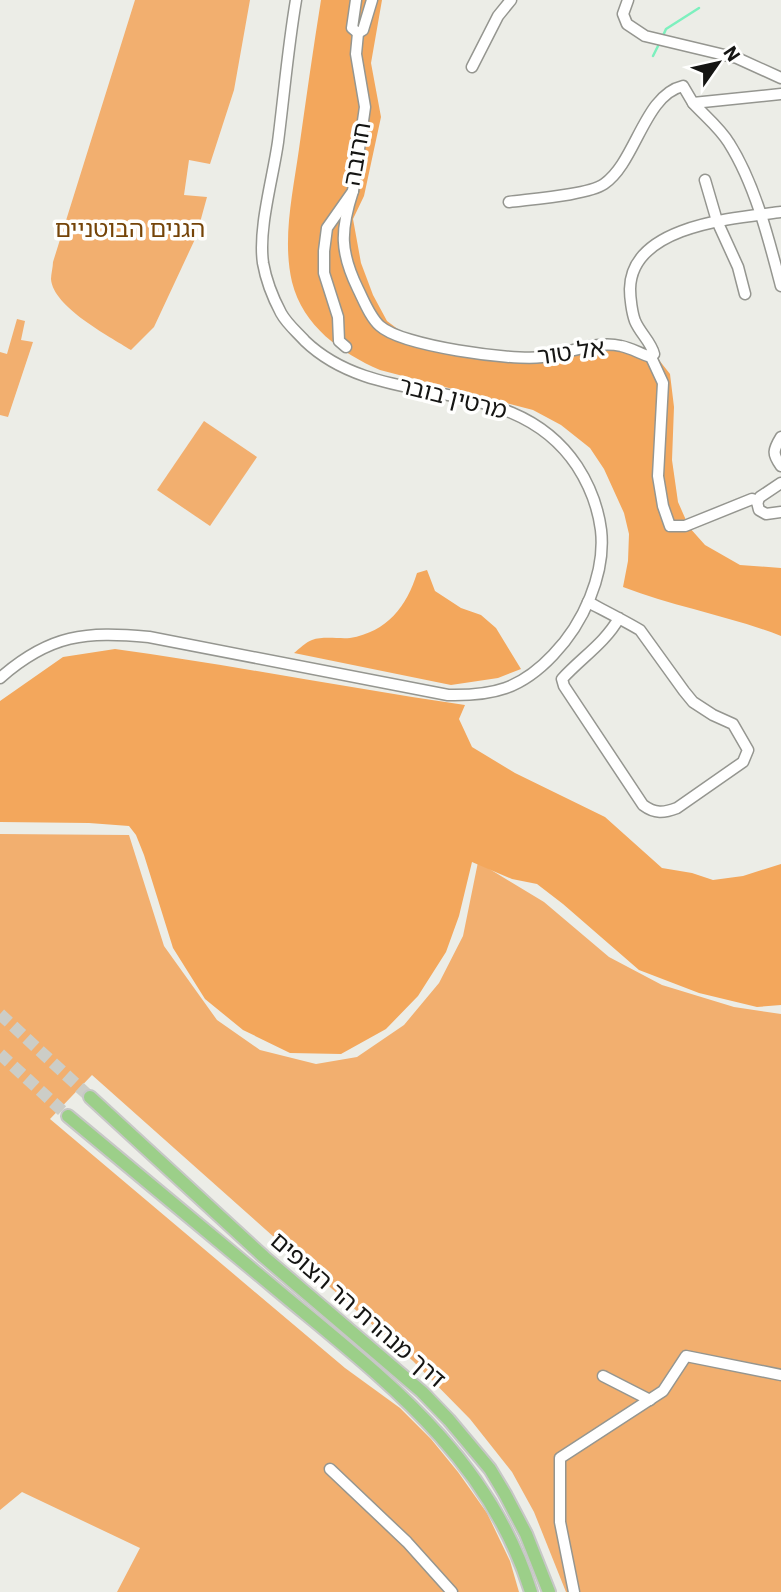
<svg xmlns="http://www.w3.org/2000/svg" width="781" height="1592" font-family="'IBM Plex Sans','Noto Sans Hebrew',sans-serif">
  <style>
    .green { fill: #f2af6f }
    .forest { fill: #f3a75c }
    .lines { fill: none; stroke-linecap: round; stroke-linejoin: round }
    .stream { stroke: #7df0be; stroke-width: 2.5 }
    .major-tunnel { stroke: #cccdc7; stroke-width: 12; stroke-dasharray: 12 6; stroke-linecap: butt }
    .minor-casing { stroke: #959690; stroke-width: 13 }
    .major-casing { stroke: #c7c7c6; stroke-width: 16 }
    .minor { stroke: #fff; stroke-width: 10 }
    .major { stroke: #9ccf89; stroke-width: 12 }
    .labels { text-anchor: middle; stroke-width: 7; stroke-linejoin: round; paint-order: stroke }
    .street-label { font-size: 24px; fill: #151513; stroke: #fffffe }
    .park-label { font-size: 24px; fill: #754408; stroke: #fffffe }
  </style>
  <rect width="100%" height="100%" fill="#ecede7"/>
  <g class="green">
    <path d="M135 0H250L234 90 210 164 189 160 184 195 207 197 196 237 154 327 131 350C109 336 53 307 51 279 51 274 53 267 53 262Z"/>
    <polygon points="17,319 25,321 21,340 33,342 8,417 0,415 0,352 7,354"/>
    <polygon points="204,421 257,457 210,526 157,490"/>
    <polygon points="0,834 129,835 164,946 217,1020 260,1050 316,1064 357,1057 404,1025 439,983 463,936 478,862 544,902 609,957 662,985 734,1007 781,1014 781,1592 566,1592 534,1512 512,1472 470,1419 413,1361 92,1075 50,1119 345,1368 400,1408 431,1439 458,1472 487,1513 510,1561 519,1592 117,1592 140,1548 22,1492 0,1510"/>
  </g>
  <g class="forest">
    <path d="M321 0H382L371 63 381 117 364 196 353 219 361 263 373 295 387 321 403 333 436 344 543 360 612 348 639 351 659 360 670 374 674 407 672 460 678 502 689 527 705 545 740 565 781 568V636C730 616 675 607 623 587L628 561 629 534 624 513 604 469 590 448 561 425 533 410 380 370C341 353 303 326 292 282 282 239 293 192 299 149 306 99 313 50 321 0Z"/>
    <path d="M427 570 435 591 461 608 481 615 496 628 521 669 498 678 451 685 294 653C299 649 306 642 312 640 323 636 339 639 350 638 387 632 407 606 417 573Z"/>
    <path d="M115 649C232 665 348 688 465 705L459 719 472 747 515 773 605 817 662 868 692 873 713 880 743 876 781 864V1005L757 1007 699 993 639 970 563 904 537 884 512 879 472 862 459 916 446 952 418 996 386 1029 341 1054 290 1053 243 1030 205 999 173 948 144 855 136 835 129 826 89 823 0 822V701L63 657Z"/>
  </g>
  <g class="lines">
    <g class="stream">
      <polyline points="662,38 666,29 699,8"/>
      <polyline points="653,56 659,44"/>
    </g>
    <g class="major-tunnel">
      <polyline points="0,1014 90,1097"/>
      <polyline points="0,1054 68,1116"/>
    </g>
    <defs>
      <g id="minor">
        <polyline points="356,0 352,28 358,33 363,30 372,0"/>
        <polyline points="628,0 623,14 627,24 645,36 737,58 781,78"/>
        <polyline points="472,67 498,16 511,0"/>
        <path d="M693 103C705 116 720 128 729 143 755 184 769 240 781 286"/>
        <polyline points="705,180 717,221 738,267 745,294"/>
        <path d="M353 191C340 231 340 252 358 289 364 301 370 317 380 326 402 346 512 361 542 357 567 354 595 340 621 346 631 348 641 354 651 357L654 354C651 342 640 333 635 321 632 313 630 298 630 289 631 225 735 218 781 212"/>
        <path d="M509 202C531 199 588 195 604 184 636 162 644 95 683 86L693 103 781 94"/>
        <polyline points="346,347 339,341 338,317 324,273 324,251 327,228 353,191 365,107 356,54 358,33"/>
        <polyline points="651,357 663,383 658,476 663,506 670,526 685,526 752,499 758,501"/>
        <path d="M781 437C773 450 772 454 781 466"/>
        <polyline points="781,483 760,497 757,502 759,510 766,514 781,512"/>
        <path d="M588 602C605 611 623 620 640 630L684 691 693 702 713 715 733 724 748 750 743 762 677 808C664 813 655 814 643 805L564 686 562 679C581 658 605 643 619 618"/>
        <path d="M0 678C50 634 86 631 149 637L448 695C493 696 521 689 553 655 583 624 606 574 601 530 598 507 590 486 577 466 512 368 382 415 305 341 297 332 287 324 281 313 273 298 266 280 263 263 258 228 273 178 278 142 284 95 288 47 296 0"/>
        <polyline points="603,1376 650,1400"/>
        <polyline points="330,1469 407,1542 452,1592"/>
        <polyline points="574,1592 560,1522 560,1458 663,1391 686,1356 781,1375"/>
      </g>
      <g id="major">
        <polyline points="90,1097 264,1257 422,1392 449,1420 490,1469 505,1494 526,1534 549,1592"/>
        <path d="M68 1116C137 1174 207 1231 276 1289 381 1377 488 1454 531 1592"/>
      </g>
    </defs>
    <use href="#minor" class="minor-casing"/>
    <use href="#major" class="major-casing"/>
    <use href="#minor" class="minor"/>
    <use href="#major" class="major"/>
  </g>
  <g class="labels">
    <g class="street-label">
      <text transform="translate(357 154) rotate(-80)" y="8">חרובה</text>
      <text transform="translate(571 352) rotate(-8)" y="8">אל טור</text>
      <text transform="translate(453 398) rotate(14)" y="8">מרטין בובר</text>
      <text transform="translate(358 1310) rotate(41)" y="8">דרך מנהרת הר הצופים</text>
    </g>
    <g class="park-label">
      <text x="130" y="237">הגנים הבוטניים</text>
    </g>
  </g>
  <g transform="translate(718 63) rotate(56)" stroke="#fffffe" stroke-width="5" paint-order="stroke">
  <path d="M0-5L12 26L0 18L-12 26Z" fill="#151513"/>
  <text y="-10" font-size="19" font-weight="bold" text-anchor="middle" fill="#151513">N</text>
  </g>
</svg>
